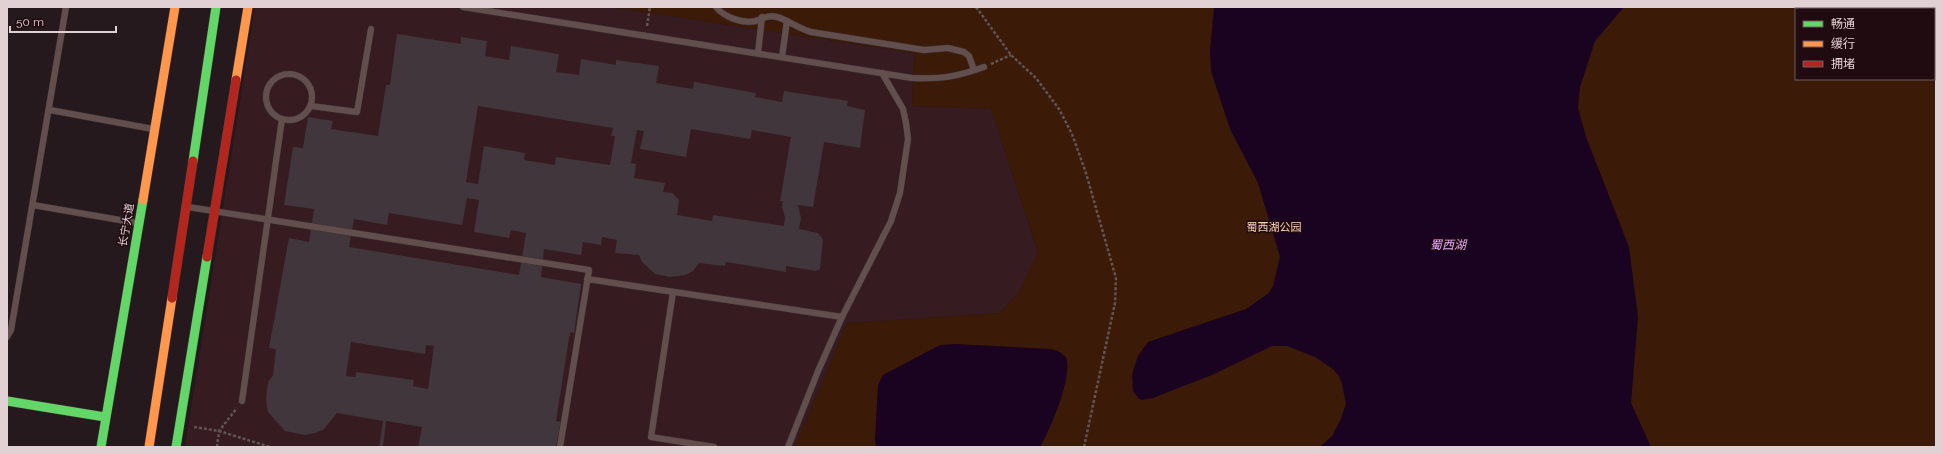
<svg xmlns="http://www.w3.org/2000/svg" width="1943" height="454" font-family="Raleway,'Noto Sans SC',sans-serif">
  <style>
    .built { fill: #361b21 }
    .green { fill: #3b1b07; fill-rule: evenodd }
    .water { fill: #190320 }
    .building { fill: #41363b; fill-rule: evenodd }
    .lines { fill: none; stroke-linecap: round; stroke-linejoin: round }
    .lane-casing { stroke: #3f3437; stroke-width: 7 }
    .fast-casing { stroke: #3f3437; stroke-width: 10 }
    .slow-casing { stroke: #3f3437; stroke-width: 10 }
    .jam-casing { stroke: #3f3437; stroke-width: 10 }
    .path { stroke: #625453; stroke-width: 2.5; stroke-dasharray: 3 2; stroke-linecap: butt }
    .lane { stroke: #624f4d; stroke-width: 6 }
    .fast { stroke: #63d668; stroke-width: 9 }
    .slow { stroke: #ff974d; stroke-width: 9 }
    .jam { stroke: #b3261e; stroke-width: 9 }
    .labels { text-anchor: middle; stroke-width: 3; stroke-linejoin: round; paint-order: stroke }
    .street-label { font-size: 11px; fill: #e2d1d4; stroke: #200b11 }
    .park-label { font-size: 11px; fill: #fcd1b8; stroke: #200b11 }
    .water-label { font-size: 12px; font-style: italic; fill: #e1a9f4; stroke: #200b11 }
  </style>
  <rect width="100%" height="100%" fill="#26191d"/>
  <polygon class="built" points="255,7 611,7 914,53 912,106 991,109 1038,253 1020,290 1000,313 847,323 795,447 185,447"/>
  <path class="green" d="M611 7H1936V447H795L847 323 1000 313 1020 290 1038 252 991 109 912 106 914 53ZM1796 9H1934V79H1796Z"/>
  <g class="water">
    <polygon points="1214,7 1624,7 1595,41 1580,87 1578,108 1586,137 1629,247 1638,317 1631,403 1651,447 1320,447 1332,436 1340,421 1346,404 1342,384 1339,376 1333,369 1315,357 1287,346 1272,346 1212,375 1153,398 1143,400 1139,399 1133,391 1132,374 1138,356 1148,342 1246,309 1269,293 1273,286 1280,257 1258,183 1230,129 1211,71 1210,52"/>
    <path d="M955 344 1051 349 1058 351 1066 357C1073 378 1050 429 1040 447H876L875 439 878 385 883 375 940 345Z"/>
  </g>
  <path class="building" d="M397 34 461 44V37L487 41 485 56 509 60 511 46 559 54 556 72 579 75 581 59 616 65V60L659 66 656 83 693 89 694 82 756 93 755 97 782 102 784 91 848 101 847 106 865 110 860 148 824 142 813 207 798 205 801 218 799 229 818 233 823 239 820 269 816 271 786 266V272L726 262 725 266 699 263 693 271 686 275 670 277 655 274 642 262 639 255 615 253 617 240 602 237 601 245 583 242 581 255 544 249 541 277 581 284 574 333 570 332 556 421 561 422 556 447H418L422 427 386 421 383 447H379L383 421 337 413 323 430 315 433 305 435 285 431 268 412 266 400 268 382 273 375 276 349 269 348 289 238 309 242 314 209 284 205 293 147 303 148 308 117 333 121 331 129 378 136 386 85H390ZM478 106 613 128 611 136H615L610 165 556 157 555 165 524 160 525 153 484 146 478 184 466 182ZM691 129 750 139 752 130 791 137 780 201H783L782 206 785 218 784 226 713 215 712 221 677 215 679 200 672 193 663 192 665 183 634 178 636 164 631 163 637 130 644 131 640 149 686 157ZM467 198 479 200 474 232 509 238 511 230 526 233 519 275 349 247 354 219 387 225 389 213 462 225ZM351 342 425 354 426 345 434 346 428 389 413 386 414 380 356 372V377L346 376Z"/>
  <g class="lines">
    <defs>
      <g id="lane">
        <path d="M463 7 912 78C942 79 956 77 984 67"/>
        <path d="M716 7C724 17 742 24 756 21 763 18 768 15 777 17 786 19 799 29 811 32L924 50 948 48 964 52 969 56 974 70"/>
        <polyline points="758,53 762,17"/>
        <polyline points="782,57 787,21"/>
        <circle cx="289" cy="97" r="23"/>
        <polyline points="311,106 357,112 371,29"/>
        <polyline points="50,110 153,129"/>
        <polyline points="33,205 137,223"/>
        <polyline points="188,207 589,270 560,447"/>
        <polyline points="587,279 842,317 891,221 900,193 908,139 906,123 903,109 882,73"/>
        <polyline points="673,292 651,437 714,447"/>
        <polyline points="7,337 11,330 66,7"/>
        <polyline points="242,401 282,119"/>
        <polyline points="788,447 818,371 842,317"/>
      </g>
      <g id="fast">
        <polyline points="193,161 216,7"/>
        <polyline points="7,401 105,417"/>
        <polyline points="101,447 143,200"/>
        <polyline points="176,447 207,257"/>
      </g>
      <g id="slow">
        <polyline points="236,80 248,7"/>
        <polyline points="143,200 175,7"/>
        <polyline points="149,447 172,298"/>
      </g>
      <g id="jam">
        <polyline points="207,257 236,80"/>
        <polyline points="172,298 193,161"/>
      </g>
    </defs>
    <use href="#lane" class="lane-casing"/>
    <use href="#fast" class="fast-casing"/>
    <use href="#slow" class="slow-casing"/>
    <use href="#jam" class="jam-casing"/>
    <g class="path">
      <polyline points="976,7 1011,55 1036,78 1059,109 1072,134 1086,173 1116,278 1115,303 1084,447"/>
      <polyline points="647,26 650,7"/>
      <polyline points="991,64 1011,55"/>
      <polyline points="194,427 219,431 270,447"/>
      <polyline points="217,447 219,431 237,408"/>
    </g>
    <use href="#lane" class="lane"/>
    <use href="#fast" class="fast"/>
    <use href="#slow" class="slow"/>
    <use href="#jam" class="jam"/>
  </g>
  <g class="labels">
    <g class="street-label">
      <text transform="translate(126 225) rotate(-80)" y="4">长宁大道</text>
    </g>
    <g class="park-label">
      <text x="1274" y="231">蜀西湖公园</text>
    </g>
    <g class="water-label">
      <text x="1448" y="249">蜀西湖</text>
    </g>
  </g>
  <rect width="1943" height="454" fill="none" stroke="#e2d1d4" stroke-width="16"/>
  <rect x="1795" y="8" width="140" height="72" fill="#200b11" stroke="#6e5a5f"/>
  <rect x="1803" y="21" width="20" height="6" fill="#63d668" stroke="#6e5a5f"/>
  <text x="1831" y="28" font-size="12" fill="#e2d1d4">畅通</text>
  <rect x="1803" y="41" width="20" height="6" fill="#ff974d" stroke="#6e5a5f"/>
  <text x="1831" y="48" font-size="12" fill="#e2d1d4">缓行</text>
  <rect x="1803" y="61" width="20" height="6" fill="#b3261e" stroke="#6e5a5f"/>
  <text x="1831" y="68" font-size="12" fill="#e2d1d4">拥堵</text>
  <path d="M10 26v6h106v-6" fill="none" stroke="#e2d1d4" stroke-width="2"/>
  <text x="16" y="26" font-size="12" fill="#e2d1d4" stroke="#200b11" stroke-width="3" paint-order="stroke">50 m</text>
</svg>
